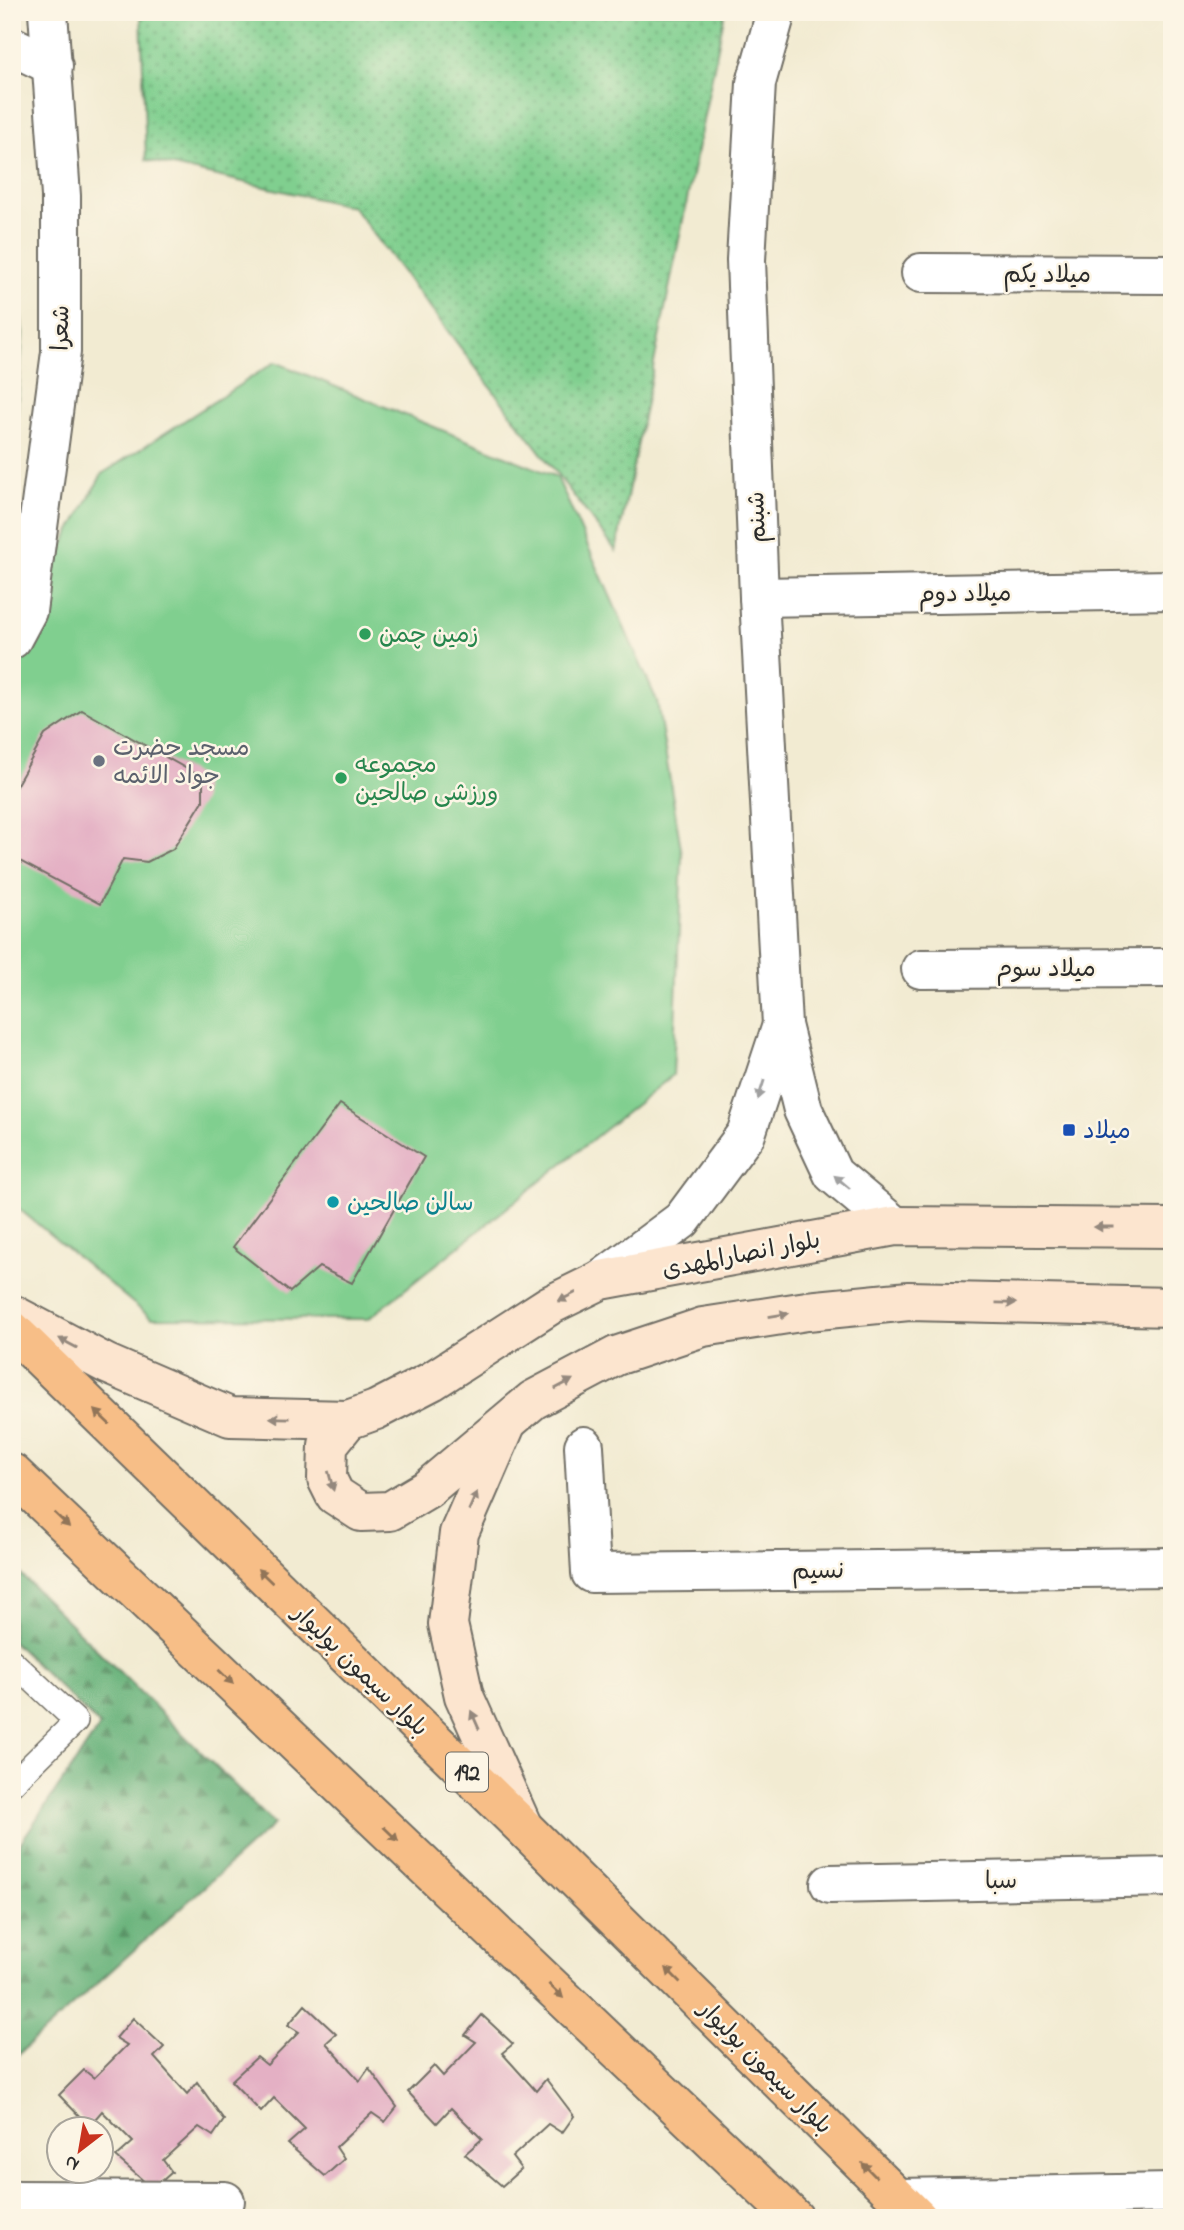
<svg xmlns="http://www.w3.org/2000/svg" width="1184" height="2230" font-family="'Indie Flower','Playpen Sans Arabic',sans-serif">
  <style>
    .forest { fill: url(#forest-firs); stroke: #4a6e52; stroke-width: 2 }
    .park { fill: url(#park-dots); stroke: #567d5d; stroke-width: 2 }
    .garden { fill: #80cf8f; stroke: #567d5d; stroke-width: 2 }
    .building { fill: #e4b0c4 }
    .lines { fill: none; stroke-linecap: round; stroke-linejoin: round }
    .service-casing { stroke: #716e65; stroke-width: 26 }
    .minor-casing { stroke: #716e65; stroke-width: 42 }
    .tertiary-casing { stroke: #716e65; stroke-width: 42 }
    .secondary-casing { stroke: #716e65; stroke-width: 42 }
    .primary-casing { stroke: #716e65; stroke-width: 42 }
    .service { stroke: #fff; stroke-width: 23 }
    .minor { stroke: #fff; stroke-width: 38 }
    .tertiary { stroke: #fff; stroke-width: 38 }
    .secondary { stroke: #fce5cf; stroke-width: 38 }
    .primary { stroke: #f7be87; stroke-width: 38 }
    .oneway { fill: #a0a0a0 }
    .oneway2 { fill: #94887d }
    .oneway3 { fill: #917459 }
    .leisure-dot { fill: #2e9e5b; stroke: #fcf5e5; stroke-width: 2.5 }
    .worship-dot { fill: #6b7280; stroke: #fcf5e5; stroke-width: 2.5 }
    .transit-dot { fill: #1a4fb4; stroke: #fcf5e5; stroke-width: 2.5 }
    .culture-dot { fill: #0f9aa8; stroke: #fcf5e5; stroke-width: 2.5 }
    .labels { text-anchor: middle; stroke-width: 5; stroke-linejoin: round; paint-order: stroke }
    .shield { fill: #fcf5e5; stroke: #6a6863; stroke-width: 2 }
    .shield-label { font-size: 23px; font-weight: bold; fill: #2b2b2b }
    .street-label { font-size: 24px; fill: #2b2b2b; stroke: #fcf5e5 }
    .leisure-label { font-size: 24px; fill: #27864d; stroke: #fcf5e5; text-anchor: start }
    .worship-label { font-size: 24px; fill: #5b616d; stroke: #fcf5e5; text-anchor: start }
    .transit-label { font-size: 24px; fill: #164399; stroke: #fcf5e5; text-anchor: start }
    .culture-label { font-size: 24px; fill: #0d838f; stroke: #fcf5e5; text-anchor: start }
  </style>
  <defs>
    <pattern id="forest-firs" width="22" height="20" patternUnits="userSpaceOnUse" patternTransform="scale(1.75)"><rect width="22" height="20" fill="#68b27a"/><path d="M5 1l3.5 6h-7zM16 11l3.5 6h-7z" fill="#569164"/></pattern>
    <pattern id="park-dots" width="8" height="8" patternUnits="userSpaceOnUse" patternTransform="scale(1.75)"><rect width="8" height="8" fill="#80cf8f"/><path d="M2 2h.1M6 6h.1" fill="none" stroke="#69a875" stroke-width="1.8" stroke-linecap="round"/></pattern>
  </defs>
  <rect width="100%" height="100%" fill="#fcf5e5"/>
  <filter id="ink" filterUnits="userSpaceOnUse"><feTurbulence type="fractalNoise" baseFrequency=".0143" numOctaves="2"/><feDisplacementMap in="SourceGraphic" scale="14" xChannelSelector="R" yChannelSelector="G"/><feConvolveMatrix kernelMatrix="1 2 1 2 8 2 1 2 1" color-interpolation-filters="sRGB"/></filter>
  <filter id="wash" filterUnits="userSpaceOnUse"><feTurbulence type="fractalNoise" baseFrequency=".00686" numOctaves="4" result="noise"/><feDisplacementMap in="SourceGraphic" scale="28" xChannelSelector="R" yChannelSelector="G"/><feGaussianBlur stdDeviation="1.57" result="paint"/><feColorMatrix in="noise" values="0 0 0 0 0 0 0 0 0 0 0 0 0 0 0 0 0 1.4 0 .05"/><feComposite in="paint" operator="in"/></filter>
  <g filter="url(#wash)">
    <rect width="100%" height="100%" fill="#f2ebd2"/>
    <polygon class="forest" points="12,1566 274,1824 12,2060 12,1855 100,1726 12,1641"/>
    <g class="park">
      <polygon points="141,12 725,12 616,551 353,207 146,160"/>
      <polygon points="12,251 23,333 16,427 12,443"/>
    </g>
    <polygon class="garden" points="275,362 557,477 657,701 682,855 673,1075 368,1319 151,1318 12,1203 12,638 102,474"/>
    <g id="blocks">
      <g class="building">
        <polygon points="82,710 203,778 203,801 173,849 147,862 123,859 100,904 12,857 12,793 45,735"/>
        <polygon points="340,1104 424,1157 352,1283 319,1267 290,1292 233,1247"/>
        <polygon points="305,2005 336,2034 326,2043 360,2081 369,2068 397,2107 385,2122 372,2113 336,2147 344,2159 325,2176 288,2144 305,2129 274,2098 261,2112 231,2081 257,2057 267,2065 299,2032 288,2025"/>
        <polygon points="482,2015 513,2044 502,2053 536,2091 546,2079 574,2116 562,2133 548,2124 512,2157 521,2169 502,2186 465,2154 482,2139 451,2108 437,2123 408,2092 434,2066 443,2076 476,2042 465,2035"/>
        <polygon points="133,2018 164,2047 154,2057 187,2094 197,2082 224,2120 213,2136 199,2127 163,2160 172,2172 153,2189 116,2157 133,2142 102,2111 89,2126 59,2095 84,2070 94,2078 127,2045 116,2038"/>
      </g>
    </g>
  </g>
  <g filter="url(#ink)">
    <use href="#blocks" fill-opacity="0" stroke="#716e65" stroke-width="2"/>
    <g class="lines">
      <defs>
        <polyline id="service" points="12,1661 76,1721 12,1784"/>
        <g id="minor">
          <polyline points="12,46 53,66"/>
          <polyline points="921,273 1172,274"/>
          <polyline points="759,597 1172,590"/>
          <polyline points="921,969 1172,968"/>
          <polyline points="584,1446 591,1573 1172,1567"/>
          <polyline points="830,1884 1172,1877"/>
          <polyline points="12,2200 225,2201"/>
        </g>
        <g id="tertiary">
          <polyline points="776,12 756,83 746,260 759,597 782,1025 803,1110 833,1174 895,1226"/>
          <polyline points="12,639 27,611 61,352 61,196 48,12"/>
          <polyline points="601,1280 682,1220 746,1134 782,1025"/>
          <polyline points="898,2198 1172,2193"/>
        </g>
        <g id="secondary">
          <polyline points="12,1314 107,1364 230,1417 348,1420 376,1410 432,1381 550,1305 601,1280 895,1226 1172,1228"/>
          <polyline points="348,1420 328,1445 327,1479 335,1495 361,1512 390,1511 427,1489 533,1400 616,1356 703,1327 807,1311 909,1301 1172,1307"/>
          <polyline points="505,1427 459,1533 448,1624 464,1696 522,1825"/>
        </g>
        <g id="primary">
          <polyline points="12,1330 523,1827 918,2218"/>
          <polyline points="12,1473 794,2218"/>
        </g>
      </defs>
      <use href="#service" class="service-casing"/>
      <use href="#minor" class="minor-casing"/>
      <use href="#tertiary" class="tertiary-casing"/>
      <use href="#secondary" class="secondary-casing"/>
      <use href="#primary" class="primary-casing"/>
      <use href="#service" class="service"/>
      <use href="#minor" class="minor"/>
      <use href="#tertiary" class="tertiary"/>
      <use href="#secondary" class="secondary"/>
      <use href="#primary" class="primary"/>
    </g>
    <defs><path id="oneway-solid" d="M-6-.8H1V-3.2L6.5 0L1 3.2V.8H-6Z" transform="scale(1.75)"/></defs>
    <g class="oneway">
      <use href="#oneway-solid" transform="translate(761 1090) rotate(108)"/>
      <use href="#oneway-solid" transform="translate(842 1182) rotate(-140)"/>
    </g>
    <g class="oneway2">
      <use href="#oneway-solid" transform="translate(1104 1227) rotate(-180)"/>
      <use href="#oneway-solid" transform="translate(567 1297) rotate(153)"/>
      <use href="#oneway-solid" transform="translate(1006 1303) rotate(1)"/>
      <use href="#oneway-solid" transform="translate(779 1315) rotate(-9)"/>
      <use href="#oneway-solid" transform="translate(68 1343) rotate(-152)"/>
      <use href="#oneway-solid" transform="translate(564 1384) rotate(-28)"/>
      <use href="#oneway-solid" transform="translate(280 1418) rotate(-179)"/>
      <use href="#oneway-solid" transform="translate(331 1481) rotate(75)"/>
      <use href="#oneway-solid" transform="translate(473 1501) rotate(-66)"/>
      <use href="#oneway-solid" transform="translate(475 1720) rotate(-114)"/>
    </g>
    <g class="oneway3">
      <use href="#oneway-solid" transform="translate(102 1417) rotate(-136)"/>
      <use href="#oneway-solid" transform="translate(62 1520) rotate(44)"/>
      <use href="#oneway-solid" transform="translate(265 1576) rotate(-136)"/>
      <use href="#oneway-solid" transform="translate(226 1677) rotate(44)"/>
      <use href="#oneway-solid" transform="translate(391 1834) rotate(44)"/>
      <use href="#oneway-solid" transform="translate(673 1975) rotate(-135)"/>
      <use href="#oneway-solid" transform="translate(556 1991) rotate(44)"/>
      <use href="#oneway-solid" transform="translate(869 2170) rotate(-135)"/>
    </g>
  </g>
  <g class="leisure-dot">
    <circle cx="365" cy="634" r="7"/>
    <circle cx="341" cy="778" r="7"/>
  </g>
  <circle class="worship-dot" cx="99" cy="761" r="7"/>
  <rect class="transit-dot" x="1062" y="1123" width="14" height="14" rx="3.5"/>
  <circle class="culture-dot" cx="333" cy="1202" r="7"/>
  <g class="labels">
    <rect class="shield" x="446" y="1752.5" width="42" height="39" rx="5"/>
    <g class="shield-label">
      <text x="467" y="1780">192</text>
    </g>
    <g class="street-label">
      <text x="1047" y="282">میلاد یکم</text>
      <text transform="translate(60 328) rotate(-89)" y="8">شعرا</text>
      <text transform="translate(756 517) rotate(-92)" y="8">شبنم</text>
      <text transform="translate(965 593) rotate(-1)" y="8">میلاد دوم</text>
      <text x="1046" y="976">میلاد سوم</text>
      <text transform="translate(741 1254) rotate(-11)" y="8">بلوار انصارالمهدی</text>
      <text transform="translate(818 1570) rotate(-1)" y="8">نسیم</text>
      <text transform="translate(361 1670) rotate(44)" y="8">بلوار سیمون بولیوار</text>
      <text transform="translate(1001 1880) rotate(-1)" y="8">سبا</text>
      <text transform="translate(766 2067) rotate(45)" y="8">بلوار سیمون بولیوار</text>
    </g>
    <g class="leisure-label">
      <text x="379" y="642">زمین چمن</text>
      <text x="355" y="772">مجموعه<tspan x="355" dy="28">ورزشی صالحین</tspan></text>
    </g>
    <g class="worship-label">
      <text x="113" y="755">مسجد حضرت<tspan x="113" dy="28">جواد الائمه</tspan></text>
    </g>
    <g class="transit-label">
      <text x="1083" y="1138">میلاد</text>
    </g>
    <g class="culture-label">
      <text x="347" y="1210">سالن صالحین</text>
    </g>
  </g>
  <rect width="1184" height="2230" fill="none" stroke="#fcf5e5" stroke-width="42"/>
  <g transform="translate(80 2150) rotate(211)"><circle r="33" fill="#fcf5e5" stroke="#a8a49b" stroke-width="2"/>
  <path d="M0-5L12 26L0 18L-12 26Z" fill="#c8321e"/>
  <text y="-10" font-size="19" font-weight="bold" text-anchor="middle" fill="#2b2b2b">N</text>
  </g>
</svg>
